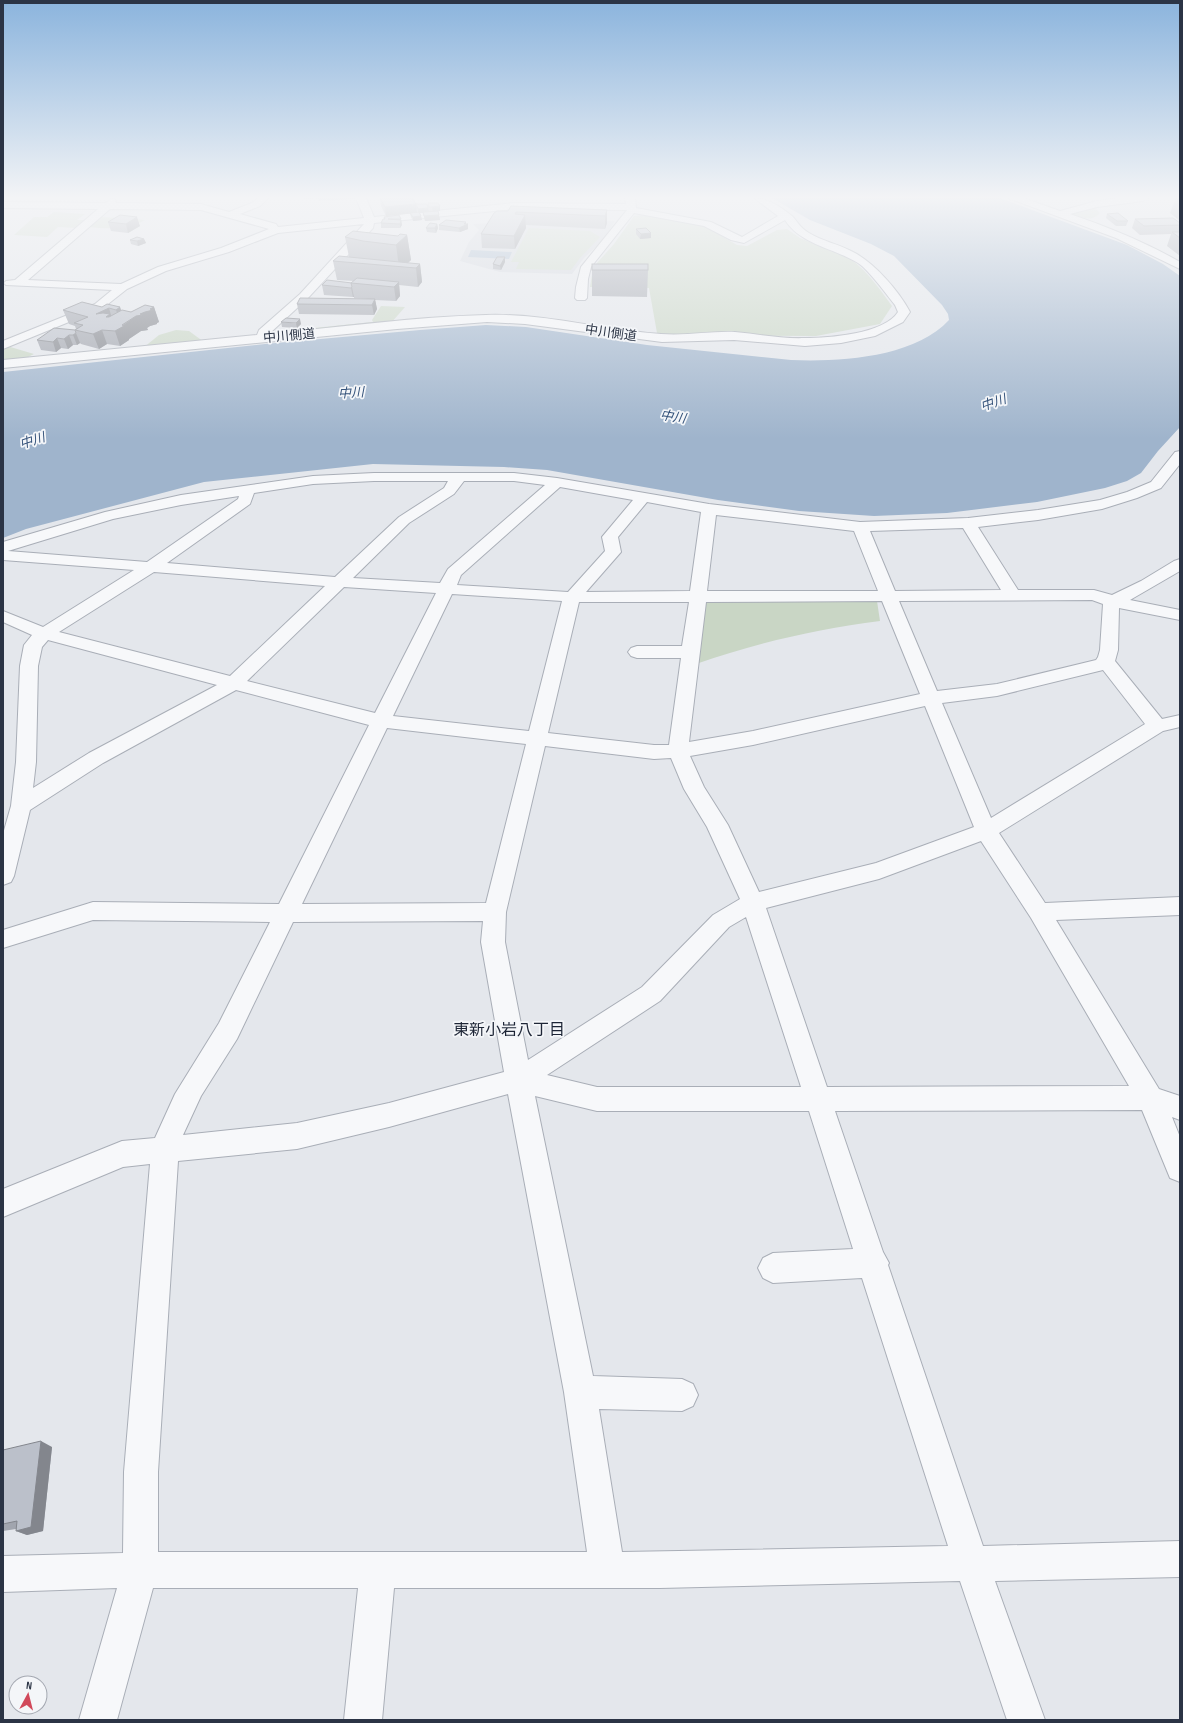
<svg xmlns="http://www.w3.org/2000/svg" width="1183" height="1723" font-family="'Sofia Sans Condensed','Noto Sans JP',sans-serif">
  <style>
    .built { fill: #d2d6de }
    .green { fill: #c9d6c5 }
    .water { fill: #9fb4cc }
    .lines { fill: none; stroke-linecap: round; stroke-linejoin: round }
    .minor-casing { stroke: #a9aeb7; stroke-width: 2 }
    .minor { fill: #f7f8fa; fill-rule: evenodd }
    .wall { fill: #a1a5ae }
    .shaded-wall { fill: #83868d }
    .building { fill: #bbc0ca; stroke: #83868d }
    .labels { text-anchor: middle; stroke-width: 3.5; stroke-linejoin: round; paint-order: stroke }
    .far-street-label { font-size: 13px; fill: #2b3445; stroke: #f4f6f9 }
    .far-water-label { font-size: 13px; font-style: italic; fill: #34527a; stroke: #f4f6f9 }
    .neighbourhood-label { font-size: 16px; fill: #1d2536; stroke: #f4f6f9 }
  </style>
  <rect width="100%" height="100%" fill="#e4e7ec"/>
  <polygon class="built" points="506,216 615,221 603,240 584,258 572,274 500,272 460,261 469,242 479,230 473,224 492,223"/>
  <g class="green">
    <path d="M1094 207 1100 213C1091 223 1082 217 1071 213Z"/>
    <polygon points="54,212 85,214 77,220 85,220 76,228 58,227 47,237 14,235 34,217 47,217"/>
    <path d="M642 215 704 226 737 245 747 246 777 230 787 229 800 238 833 252 837 251C862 263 876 284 892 306L880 324 816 336 671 335 657 333 649 288 590 287 592 275 597 263 614 244 634 216Z"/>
    <path d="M102 217 145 220C127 230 109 229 89 227Z"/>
    <polygon points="529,228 590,231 600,237 580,258 571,270 516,269 519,262 511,262"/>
    <polygon points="381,306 405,307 391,323 278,334 274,332 373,322 372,320"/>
    <polygon points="176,330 189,331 204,342 143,348 159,335"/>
    <polygon points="7,346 34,354 26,358 3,360 3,347"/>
    <path d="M702 601H877L880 621C817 629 756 643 696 664Z"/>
  </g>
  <g class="water">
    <path d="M772 198H1000L1127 245 1163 264 1180 276V427L1158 451 1141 473 1127 481 1105 488 1037 502 947 513 874 516 799 511 718 500 547 470 504 467 373 464 204 482 26 529 3 538V372L265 344 420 330 486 325 526 327 647 345 791 360C839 362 914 358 949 320L948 314 942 305 894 256 871 244 810 220Z"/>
    <polygon points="471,250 512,252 509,259 468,257"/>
  </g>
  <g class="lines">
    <defs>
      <g id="minor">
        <path d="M257 198H268L260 206 240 214 276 224 278 227 364 218 356 198H366L374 217 514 203 626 204 625 198H635L636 208 711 222 742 237 778 216 754 198C768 198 781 207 792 216 798 222 800 228 809 233 822 241 838 244 851 251 873 261 899 291 910 312L903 322 875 336 841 343 805 346 734 340 662 342 525 324 487 322 397 329 3 368V360L257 335 259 330 300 294 364 224 278 233 229 252 166 271 127 289 103 308 3 349V341L95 304 112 290 6 285 4 283 6 281 15 280 98 209 3 208V202L105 203 112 199 115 200 116 203 201 204 229 212 254 202ZM110 209 201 210 269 229 221 248 158 267 121 284 28 280ZM514 209 627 210 581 267 576 287 575 298 577 300H585L587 298 588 279 591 267 634 213 704 226 731 240 744 243 785 220C801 245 834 248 858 263 869 270 886 294 895 305L898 312C884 334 829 338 805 338 782 339 758 334 735 332 711 331 686 336 661 334 603 330 545 313 486 315 414 317 341 327 269 334L308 298 373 228 374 223Z"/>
        <path d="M1008 198H1023L1060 211 1097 201 1120 198H1148L1143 201 1097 207 1070 214C1108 227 1145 242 1180 262V269L1116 238Z"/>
        <path d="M1180 451V464L1161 488 1137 498 1102 509 1038 520 978 527 1018 590H1094L1112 595 1141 581 1174 561 1180 559V571L1130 600 1180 610V620L1119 608 1118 650 1115 661 1162 719 1180 715V727L1163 731 999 833 1045 903 1180 897V915L1056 920 1159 1089 1180 1096V1120L1172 1117 1180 1137V1182L1170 1178 1142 1110 835 1111 883 1252 889 1263 888 1265 983 1546 1180 1541V1577L995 1581 1045 1720H1007L960 1581 660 1588H394L382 1720H344L358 1588H153L117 1720H79L117 1588 3 1592V1556L123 1553 124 1472 150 1164 123 1167 3 1217V1189L122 1141 155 1138 175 1094 219 1023 270 922 93 920 3 948V930L93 902 279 904 369 725 236 690 103 763 30 810 14 876 11 882 3 885V834L11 806 16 762 20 666 24 645 32 635 3 622V611L43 627 134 570 3 560V542L105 512 181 495 313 476 374 473H514L557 478 709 504 860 522 968 518 1038 510 1100 500 1127 492 1151 482 1175 452ZM374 481H448L444 488 399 517 335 577 167 563 250 504 254 493 313 484ZM464 481H514L545 485 448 569 440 583 353 578 409 523 454 494ZM560 487 633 500 602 537 605 551 568 592 457 585 461 575ZM239 496 238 499 147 562 8 551 113 519 181 505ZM647 502 701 512 690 591 586 592 621 552 618 537ZM716 515 854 531 878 591H707ZM963 528 1001 590 895 591 870 531ZM154 572 325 586 230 676 59 632ZM344 587 436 593 375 713 247 681ZM452 594 562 601 529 731 393 716ZM1092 600 1103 604 1100 650 1098 657 1096 660 997 684 937 691 899 601ZM882 601 920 694 753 731 689 742 706 602ZM579 602H689L682 646H637L631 648 628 652 631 656 637 658H681L669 745H654L548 733ZM48 640 217 685 89 753 33 788 36 762 38 666 42 647ZM1103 670 1145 724 991 818 942 703 997 696ZM925 706 974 827 876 863 759 892 728 825 704 787 690 756 753 745ZM387 728 526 744 486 903 302 904ZM545 746 654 759 671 758 684 789 707 827 740 899 713 915 642 987 528 1060 505 942 506 912ZM981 841 1031 918 1129 1086 827 1087 766 908 879 879ZM746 917 801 1087H597L547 1075 660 1001 729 927ZM483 921 481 942 504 1072 389 1103 297 1123 183 1135 201 1096 237 1039 293 922ZM508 1094 564 1392 587 1552H158V1472L178 1161 297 1149 389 1127ZM535 1096 597 1111H809L853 1249 773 1253 763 1258 758 1268 763 1278 773 1283 862 1278 948 1546 622 1552 599 1409 682 1411 693 1406 698 1395 693 1384 682 1379 593 1376Z"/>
      </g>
    </defs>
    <use href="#minor" class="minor-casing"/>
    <use href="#minor" class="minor"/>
  </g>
  <g class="wall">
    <rect x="303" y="198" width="10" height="1"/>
    <polygon points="315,198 355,198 355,199 319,201 318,199 315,199"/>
    <polygon points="380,198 412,198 417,212 418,212 416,209 416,204 428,206 428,203 440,211 438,211 439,215 440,220 425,221 423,213 420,213 421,216 422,220 413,221 411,217 410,213 386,216 381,206"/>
    <polygon points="1176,198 1180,198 1180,221 1170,213"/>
    <polygon points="607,210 607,223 605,229 526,225 526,228 515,249 482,248 481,234 508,211"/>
    <polygon points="1107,214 1128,221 1126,226 1116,226 1106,218"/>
    <polygon points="120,215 140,226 128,233 111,231 108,222"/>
    <polygon points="384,217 401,219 402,225 400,228 381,228 381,223 384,219"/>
    <polygon points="1135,219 1180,223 1180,256 1167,246 1171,234 1140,235 1132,228"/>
    <polygon points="437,224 438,228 436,233 427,232 426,228"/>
    <polygon points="466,224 468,229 460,232 439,230 439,225"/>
    <polygon points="636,229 651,238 640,239 636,234"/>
    <polygon points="407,235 411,260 408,263 420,264 422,282 418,287 399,285 400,296 396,301 375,300 377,309 374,315 299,314 297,304 368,299 354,298 354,297 353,297 324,295 322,285 352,283 354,281 337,280 333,261 349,257 345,237 398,236"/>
    <polygon points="144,239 146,243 138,246 131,244 130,240"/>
    <polygon points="505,262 501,270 493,269 493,264"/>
    <polygon points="592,270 648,270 647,297 592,296"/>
    <polygon points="102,307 120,307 121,311 131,312 154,307 159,322 157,323 157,324 150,326 147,328 148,330 141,331 129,339 129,340 120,346 107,344 99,349 81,344 80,343 77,345 73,345 68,349 61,348 56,352 41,350 37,340 75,330 76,329 75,326 69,324 63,310"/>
    <polygon points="281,322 301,324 297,328 282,327"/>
    <polygon points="52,1447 43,1531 27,1535 16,1531 16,1529 3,1531 3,1450"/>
  </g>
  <g class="shaded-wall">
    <polygon points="416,204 417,213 386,216 385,207"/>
    <polygon points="440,206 440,211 433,212 432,207"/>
    <polygon points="428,208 429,212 418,213 418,209"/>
    <polygon points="607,210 607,223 605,229 605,216"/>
    <polygon points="439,215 440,220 425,221 424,216"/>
    <polygon points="525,215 526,228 515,249 514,236"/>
    <polygon points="421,216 422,220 413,221 413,217"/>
    <polygon points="137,217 140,226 128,233 126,224"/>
    <polygon points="401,220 402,225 400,228 400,224"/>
    <polygon points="466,222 466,225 468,224 468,229 460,232 459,228"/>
    <polygon points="437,224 438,228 436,233 435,228"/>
    <polygon points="651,233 651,238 640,239 641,234"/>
    <polygon points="407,235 411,260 403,267 399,267 396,245"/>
    <polygon points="144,239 146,243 138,246 137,241"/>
    <polygon points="505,257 505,262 501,270 500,266"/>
    <polygon points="420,264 422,282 418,287 416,268"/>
    <polygon points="399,282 400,296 396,301 394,287"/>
    <polygon points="352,287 354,297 353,297 351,288"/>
    <polygon points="375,299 377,309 374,315 372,305"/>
    <polygon points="120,307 125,322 121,324 116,310"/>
    <polygon points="154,307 159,322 157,323 157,324 150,326 147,328 148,330 141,331 129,339 129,340 120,346 115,331 136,316"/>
    <polygon points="109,308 115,329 96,314"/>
    <polygon points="300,319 301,324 297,328 296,323"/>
    <polygon points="102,330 107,344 99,349 93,334"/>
    <polygon points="76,333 80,343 77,345 73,335"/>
    <polygon points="69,335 73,345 68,349 64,339"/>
    <polygon points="57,338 61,348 56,352 53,342"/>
    <polygon points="41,1441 52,1447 43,1531 27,1535 16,1531"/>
  </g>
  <g class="building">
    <polygon points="380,198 412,198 416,204 385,207"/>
    <polygon points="428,203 438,203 440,206 432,207 429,207"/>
    <polygon points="416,204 427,204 428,208 418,209"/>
    <polygon points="511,206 607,210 605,216 516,212 515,214 525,215 514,236 481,234 494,213 497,211 508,211"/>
    <polygon points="438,211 439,215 424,216 423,212"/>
    <polygon points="419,212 421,216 413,217 410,213"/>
    <polygon points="1118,213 1128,221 1117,221 1107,214"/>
    <polygon points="120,215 137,217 126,224 108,222"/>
    <polygon points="399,215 401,219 388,219 401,220 400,224 381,223 383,219 385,219 384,217"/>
    <polygon points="1173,218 1180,223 1180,225 1144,226 1135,219"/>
    <polygon points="446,220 466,222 464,224 468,224 459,228 439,225"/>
    <polygon points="430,223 437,224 435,228 426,228"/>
    <polygon points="646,228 651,233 641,234 636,229"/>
    <polygon points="353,231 398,236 400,234 407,235 396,245 363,241 345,237"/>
    <polygon points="1172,232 1180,232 1180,238"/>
    <polygon points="137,237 144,239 137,241 130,240"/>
    <polygon points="339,256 420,264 416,268 333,261"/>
    <polygon points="497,257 505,257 500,266 493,264"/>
    <rect x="592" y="264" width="56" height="6"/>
    <polygon points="357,278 399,282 394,287 351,283"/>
    <polygon points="327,280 352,283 351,283 352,287 351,288 322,285"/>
    <polygon points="300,298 375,299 372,305 297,304"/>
    <polygon points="82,302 102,307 107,304 120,307 116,310 109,308 96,314 103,313 110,314 106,317 109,317 122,310 131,312 145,305 154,307 150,309 153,310 145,312 140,314 143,315 136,316 122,325 124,326 115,331 102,330 93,334 75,330 83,325 74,323 88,317 63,310"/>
    <polygon points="286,318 300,319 296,323 281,322"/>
    <polygon points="54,328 75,330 76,333 73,335 69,335 64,339 57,338 53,342 37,340"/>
    <polygon points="41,1441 31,1527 16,1531 17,1521 3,1524 3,1450"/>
  </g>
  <linearGradient id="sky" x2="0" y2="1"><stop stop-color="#8bb4dd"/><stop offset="0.45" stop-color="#f3f4f6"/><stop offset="1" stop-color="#f3f4f6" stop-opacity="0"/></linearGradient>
  <rect width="1183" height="439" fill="url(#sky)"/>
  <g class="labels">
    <g class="far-street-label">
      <text transform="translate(611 332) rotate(8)" y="5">中川側道</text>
      <text transform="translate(289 335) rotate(-5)" y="5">中川側道</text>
    </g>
    <g class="far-water-label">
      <text transform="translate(351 392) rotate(-3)" y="5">中川</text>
      <text transform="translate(993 402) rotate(-19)" y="5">中川</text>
      <text transform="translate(673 416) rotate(9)" y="5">中川</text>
      <text transform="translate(32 440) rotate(-18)" y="5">中川</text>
    </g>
    <g class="neighbourhood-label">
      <text x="509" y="1035">東新小岩八丁目</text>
    </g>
  </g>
  <rect width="1183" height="1723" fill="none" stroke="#2b3445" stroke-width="8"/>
  <g transform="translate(28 1695) rotate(7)"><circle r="19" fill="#f4f6f9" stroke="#a4a8b1"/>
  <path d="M0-3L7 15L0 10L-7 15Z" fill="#d1495b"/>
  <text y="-6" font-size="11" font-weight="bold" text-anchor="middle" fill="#2b3445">N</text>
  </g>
</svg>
